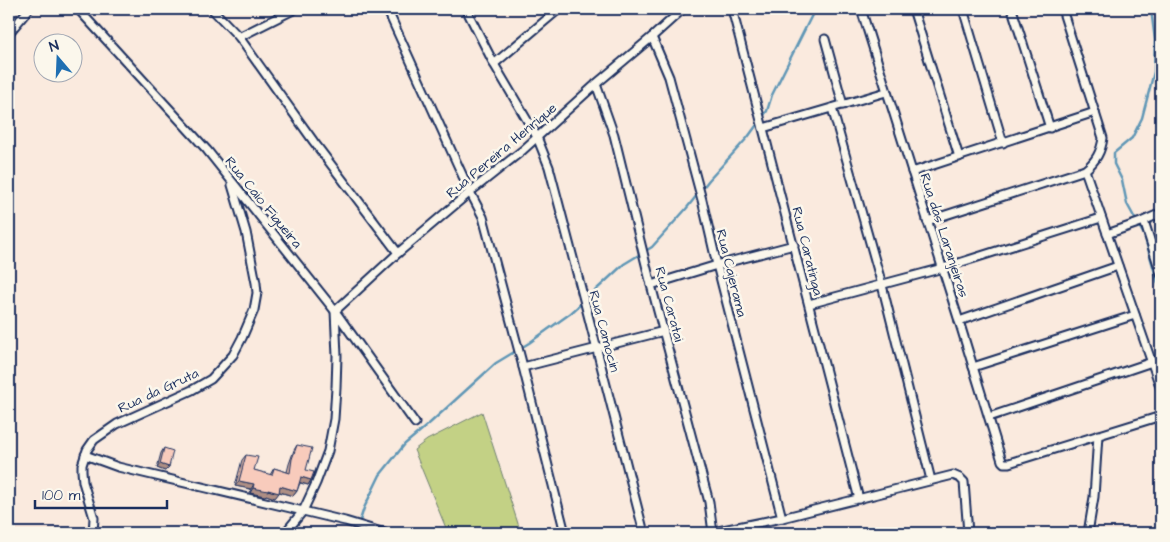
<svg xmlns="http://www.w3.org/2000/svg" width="1170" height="542" font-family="'Architects Daughter',sans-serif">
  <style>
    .green { fill: #c3d185; stroke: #6f8072 }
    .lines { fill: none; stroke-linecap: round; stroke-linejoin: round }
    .stream { stroke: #6197b6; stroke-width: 2.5 }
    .street-casing { stroke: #1b2f5e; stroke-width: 11 }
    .street { stroke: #fbf7ec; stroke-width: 7 }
    .wall { fill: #d5afa2; stroke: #1b2f5e }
    .shaded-wall { fill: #ae8e84; stroke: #1b2f5e }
    .building { fill: #f8cbbc; stroke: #1b2f5e }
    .labels { text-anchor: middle; stroke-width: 5; stroke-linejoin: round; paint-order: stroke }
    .street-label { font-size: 14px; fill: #1b2f5e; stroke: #fbf7ec }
  </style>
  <rect width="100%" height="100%" fill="#faeade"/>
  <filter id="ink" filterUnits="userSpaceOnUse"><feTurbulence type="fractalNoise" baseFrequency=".02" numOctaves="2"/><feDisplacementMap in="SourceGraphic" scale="10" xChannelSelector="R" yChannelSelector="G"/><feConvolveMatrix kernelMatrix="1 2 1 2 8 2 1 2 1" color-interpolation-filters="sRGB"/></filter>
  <g filter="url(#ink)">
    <polygon class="green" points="482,412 521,533 448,533 414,450 427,440"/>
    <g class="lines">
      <g class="stream">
        <polyline points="1151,9 1155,40 1154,72 1142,118 1132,138 1114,153 1114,164 1122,180 1127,204 1144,235 1161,294"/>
        <polyline points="356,533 364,508 380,475 405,444 430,423 496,363 529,343 571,313 624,264 652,247 686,209 709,180 748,137 767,111 772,95 815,9"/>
      </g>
      <defs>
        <g id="street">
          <polyline points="78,9 207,150 335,311 415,423"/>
          <polyline points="212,9 239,37 314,142 398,253"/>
          <polyline points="387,9 470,192 483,217 521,359 565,533"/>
          <polyline points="466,9 494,64 537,137 549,167 587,311 644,533"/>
          <polyline points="732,9 859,499"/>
          <polyline points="861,9 959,321 1002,461 1004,463 1009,463 1161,416"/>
          <polyline points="913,9 959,157"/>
          <polyline points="963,9 1003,143"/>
          <polyline points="1012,9 1050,128"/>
          <polyline points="9,33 29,9"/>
          <polyline points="239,37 295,9"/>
          <polyline points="652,37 669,77 702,200 717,265 782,518"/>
          <polyline points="825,39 843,105"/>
          <polyline points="494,64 559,9"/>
          <polyline points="596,84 614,135 651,285 709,502 713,533"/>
          <polyline points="832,108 882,285 931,480"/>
          <polyline points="763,128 886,92"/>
          <polyline points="1085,170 1161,389"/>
          <polyline points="912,172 1095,112"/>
          <path d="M927 221 1085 170C1096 161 1101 152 1103 138L1062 9"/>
          <polyline points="1144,221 1161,274"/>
          <polyline points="1107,234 1141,222 1161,213"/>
          <polyline points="651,285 717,265 794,245"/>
          <polyline points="809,304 943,268 1101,218"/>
          <polyline points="959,321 1118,266"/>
          <polyline points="523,367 664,331"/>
          <polyline points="973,367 1135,315"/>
          <polyline points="989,417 1152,362"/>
          <polyline points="85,455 118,467 303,511 345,521 385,533"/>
          <polyline points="93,533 94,518 83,482 82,471 82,465 87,450 94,440 117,424 192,390 211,379 233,355 242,338 254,310 257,293 256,283 246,232 232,185"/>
          <polyline points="285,533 303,511 316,483 328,451 334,419 336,388 337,356 335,311 398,253 470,192 523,150 596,84 652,37 683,9"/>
          <polyline points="708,533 782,518 953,475 960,478 964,482 968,533"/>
          <polyline points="1088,533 1094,497 1098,435"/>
        </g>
      </defs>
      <use href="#street" class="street-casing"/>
      <use href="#street" class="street"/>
    </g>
    <g class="wall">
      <polygon points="297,445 306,470 311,480 308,485 300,483 297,491 293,496 279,492 275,498 266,495 265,496 250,493 251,489 235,486 242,460 246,455 254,470 270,475 274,468 287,472 289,464 294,450"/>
      <polygon points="164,448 169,467 165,471 157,468 161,453"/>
    </g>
    <g class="shaded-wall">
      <polygon points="160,464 169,467 165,471 157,468"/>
      <polygon points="301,477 311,480 308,485 298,482"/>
      <polygon points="239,481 254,484 251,489 235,486"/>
      <polygon points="280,486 297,491 293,496 277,491"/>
      <polygon points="253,488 268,490 279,493 275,498 266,495 265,496 250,493"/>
    </g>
    <g class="building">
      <polygon points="297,445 312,448 306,470 314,472 311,480 301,477 297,491 280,486 279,493 268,490 268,491 253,488 254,484 239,481 246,455 258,457 254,470 272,475 274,468 290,473 292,459"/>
      <polygon points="164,448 173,451 169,467 160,464"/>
    </g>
  </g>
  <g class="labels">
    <g class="street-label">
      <text transform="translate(501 150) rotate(-40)" y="5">Rua Pereira Henrique</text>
      <text transform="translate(264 202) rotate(51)" y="5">Rua Caio Figueira</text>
      <text transform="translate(945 235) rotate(72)" y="5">Rua das Laranjeiras</text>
      <text transform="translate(808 251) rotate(76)" y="5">Rua Caratinga</text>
      <text transform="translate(732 273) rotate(76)" y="5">Rua Cajerama</text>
      <text transform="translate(670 304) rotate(75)" y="5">Rua Caratai</text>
      <text transform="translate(605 331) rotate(75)" y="5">Rua Camocin</text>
      <text transform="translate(158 390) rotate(-25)" y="5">Rua da Gruta</text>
    </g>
  </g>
  <rect width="1170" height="542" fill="none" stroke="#fbf7ec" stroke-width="30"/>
  <rect x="15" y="15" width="1140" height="512" fill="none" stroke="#1b2f5e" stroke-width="2" filter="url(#ink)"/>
  <g transform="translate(58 58) rotate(341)"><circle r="24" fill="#fbf7ec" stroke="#a1a7b3"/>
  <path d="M0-4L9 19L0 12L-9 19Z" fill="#1f6fb2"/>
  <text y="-8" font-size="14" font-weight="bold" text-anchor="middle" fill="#1b2f5e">N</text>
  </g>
  <path d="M35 500v8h132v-8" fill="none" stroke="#1b2f5e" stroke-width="2.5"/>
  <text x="42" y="500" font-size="15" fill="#1b2f5e" stroke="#fbf7ec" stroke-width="4" paint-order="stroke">100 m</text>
</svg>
